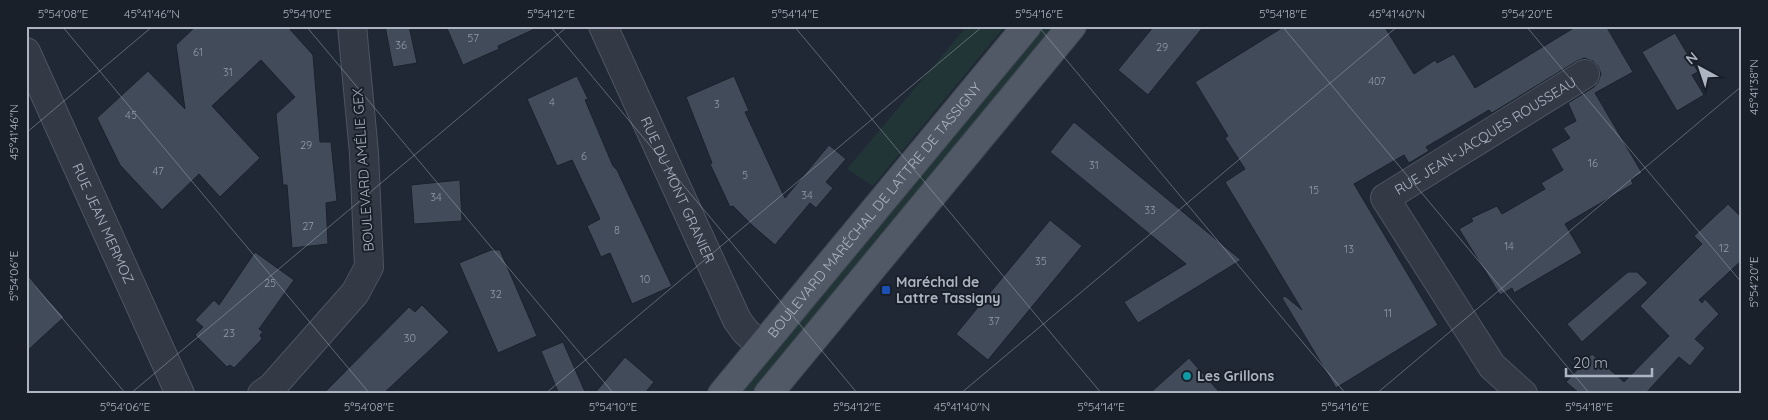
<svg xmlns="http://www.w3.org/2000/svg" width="1768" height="420" font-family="Quicksand,sans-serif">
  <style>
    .green { fill: #213436 }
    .building { fill: #414b5a; stroke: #1a222c }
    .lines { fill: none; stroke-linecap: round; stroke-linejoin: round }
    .minor-casing { stroke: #4d5561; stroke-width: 30 }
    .primary-casing { stroke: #3c444f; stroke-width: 30 }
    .minor { stroke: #333a46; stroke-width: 28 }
    .primary { stroke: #515966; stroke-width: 28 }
    .ticks { fill: none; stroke: #adb5c3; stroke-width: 1; stroke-opacity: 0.45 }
    .transit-dot { fill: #1a4fb4; stroke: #19202a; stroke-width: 2 }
    .culture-dot { fill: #0f9aa8; stroke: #19202a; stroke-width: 2 }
    .labels { text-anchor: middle; stroke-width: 4; stroke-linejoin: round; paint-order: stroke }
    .number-label { font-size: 11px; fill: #929aa9 }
    .street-label { font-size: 14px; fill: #adb5c3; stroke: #19202a }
    .poi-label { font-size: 14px; font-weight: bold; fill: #adb5c3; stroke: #19202a; text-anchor: start }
    .neatline { fill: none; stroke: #adb5c3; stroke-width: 2 }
    .ticks-label { font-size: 12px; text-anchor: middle; fill: #adb5c3 }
  </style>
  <rect width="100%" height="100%" fill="#202835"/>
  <g class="green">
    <polygon points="967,26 1005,26 873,186 847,169"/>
    <polygon points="1038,26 1056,26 752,394 734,394"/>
  </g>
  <g class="building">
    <polygon points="196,26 287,26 313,55 320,142 331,142 337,201 326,203 328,244 292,248 287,185 283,185 276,114 295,97 261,60 212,106 260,158 220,197 199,174 162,210 120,165 97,118 148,71 185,109 176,45"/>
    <polygon points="385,26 409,26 417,63 393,67"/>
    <polygon points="446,26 541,26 498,46 499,49 463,65"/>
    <polygon points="1154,26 1204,26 1148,95 1118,70"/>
    <polygon points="1285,26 1384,26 1414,74 1435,60 1437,63 1454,54 1475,88 1577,26 1606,26 1633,72 1595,93 1642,173 1631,179 1633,184 1565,224 1582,253 1514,293 1512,288 1500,295 1459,229 1473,221 1471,218 1497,206 1502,214 1545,189 1541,183 1563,170 1551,149 1570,138 1563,128 1576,121 1568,103 1594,87 1598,82 1601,74 1598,66 1593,61 1584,58 1577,61 1492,113 1489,110 1426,147 1429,151 1409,163 1404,155 1354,184 1438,325 1336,388 1282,298 1285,296 1302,310 1225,182 1245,169 1225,138 1228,136 1195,82"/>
    <polygon points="1675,33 1698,72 1692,75 1704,95 1677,111 1642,52"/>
    <polygon points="577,76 588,99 585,100 613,166 617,170 672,286 632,304 610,253 601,257 587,226 600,219 572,160 557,166 527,99"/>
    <polygon points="734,76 749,111 745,112 785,198 829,145 846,159 826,182 833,188 816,208 810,203 775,245 753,226 733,206 730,207 710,164 712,163 686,97"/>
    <polygon points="1074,122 1241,260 1138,323 1124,302 1186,264 1050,152"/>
    <polygon points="460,180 462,221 414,224 411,185"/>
    <polygon points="1728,204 1742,218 1742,260 1699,300 1702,303 1705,299 1719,314 1695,339 1705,348 1690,366 1679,357 1645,394 1580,394 1566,382 1592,354 1624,382 1669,336 1640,306 1702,244 1694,236"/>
    <polygon points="1050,220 1082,246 988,360 956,334"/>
    <polygon points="491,250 500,250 537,336 498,353 459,263"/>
    <polygon points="255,252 294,280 259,329 263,332 260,335 262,339 234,368 230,365 227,367 195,335 203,327 195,320 214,300 219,305"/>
    <polygon points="1628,272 1637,272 1648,283 1582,342 1567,324"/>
    <polygon points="26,276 64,317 26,352"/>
    <polygon points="422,305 449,332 383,394 323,394 409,307 415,312"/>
    <polygon points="563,342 586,394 559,394 541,351"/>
    <polygon points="625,357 654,382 644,394 594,394"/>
    <polygon points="1189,358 1221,394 1149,394"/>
  </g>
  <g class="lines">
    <defs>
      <g id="minor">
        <path id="s1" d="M603 26 737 320 745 331 761 346"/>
        <path id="s2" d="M26 52 180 394"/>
        <polyline points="262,394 272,387 355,293 369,267 364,153 352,26"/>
        <path id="s3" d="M1523 394 1492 366 1385 198 1585 74"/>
      </g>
      <g id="primary">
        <path id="s4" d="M722 394 1027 26"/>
        <polyline points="768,394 1072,26"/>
      </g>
    </defs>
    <use href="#minor" class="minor-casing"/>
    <use href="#primary" class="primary-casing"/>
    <use href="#minor" class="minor"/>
    <use href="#primary" class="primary"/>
  </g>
  <path class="ticks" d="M62 26 370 394M306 26 614 394M550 26 858 394M794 26 1102 394M1038 26 1346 394M1282 26 1590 394M1526 26 1742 283M26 133 153 26M26 275 126 394M130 394 568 26M545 394 983 26M960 394 1398 26M1376 394 1742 86"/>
  <rect class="transit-dot" x="881" y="285" width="10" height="10" rx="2.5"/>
  <circle class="culture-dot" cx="1187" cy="376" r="5"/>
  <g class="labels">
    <g class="number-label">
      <text x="473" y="42">57</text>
      <text x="401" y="49">36</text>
      <text x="1162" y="51">29</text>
      <text x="198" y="56">61</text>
      <text x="228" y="76">31</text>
      <text x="1377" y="85">407</text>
      <text x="552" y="106">4</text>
      <text x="717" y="108">3</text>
      <text x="131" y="119">45</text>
      <text x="306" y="149">29</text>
      <text x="584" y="160">6</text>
      <text x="1593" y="167">16</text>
      <text x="1094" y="169">31</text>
      <text x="158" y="175">47</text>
      <text x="745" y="179">5</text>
      <text x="1314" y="194">15</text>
      <text x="807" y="199">34</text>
      <text x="436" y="201">34</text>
      <text x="1150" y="214">33</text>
      <text x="308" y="230">27</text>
      <text x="617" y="234">8</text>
      <text x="1509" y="250">14</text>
      <text x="1724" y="252">12</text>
      <text x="1349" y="253">13</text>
      <text x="1041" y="265">35</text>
      <text x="645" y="283">10</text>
      <text x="270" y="287">25</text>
      <text x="496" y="298">32</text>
      <text x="1388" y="317">11</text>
      <text x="994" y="325">37</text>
      <text x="229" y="337">23</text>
      <text x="410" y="342">30</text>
    </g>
    <g class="street-label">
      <text dy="5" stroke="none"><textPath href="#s3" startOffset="359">RUE JEAN-JACQUES ROUSSEAU</textPath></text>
      <text transform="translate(363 170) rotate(-94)" y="5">BOULEVARD AMÉLIE GEX</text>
      <text dy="5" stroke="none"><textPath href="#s1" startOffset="180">RUE DU MONT GRANIER</textPath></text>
      <text dy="5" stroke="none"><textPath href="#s4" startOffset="239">BOULEVARD MARÉCHAL DE LATTRE DE TASSIGNY</textPath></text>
      <text dy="5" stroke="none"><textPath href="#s2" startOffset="188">RUE JEAN MERMOZ</textPath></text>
    </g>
    <g class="poi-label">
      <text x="896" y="287">Maréchal de<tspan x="896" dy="16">Lattre Tassigny</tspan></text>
      <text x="1197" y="381">Les Grillons</text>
    </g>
  </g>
  <rect width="1768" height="420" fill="none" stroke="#19202a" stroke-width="55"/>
  <g transform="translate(1700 68) rotate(320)" stroke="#19202a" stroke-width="4" paint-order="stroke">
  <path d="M0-4L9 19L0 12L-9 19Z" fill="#adb5c3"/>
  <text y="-8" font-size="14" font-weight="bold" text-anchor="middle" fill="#adb5c3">N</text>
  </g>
  <path d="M1566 368v8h86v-8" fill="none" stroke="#adb5c3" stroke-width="2.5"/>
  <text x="1573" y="368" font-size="15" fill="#adb5c3" stroke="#19202a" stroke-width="4" paint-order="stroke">20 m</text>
  <rect x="28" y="28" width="1712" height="364" class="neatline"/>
  <g class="ticks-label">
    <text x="63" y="18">5°54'08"E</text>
    <text x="152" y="18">45°41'46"N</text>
    <text x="307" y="18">5°54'10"E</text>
    <text x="551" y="18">5°54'12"E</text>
    <text x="795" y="18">5°54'14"E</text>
    <text x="1039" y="18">5°54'16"E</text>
    <text x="1283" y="18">5°54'18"E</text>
    <text x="1397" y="18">45°41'40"N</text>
    <text x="1527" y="18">5°54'20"E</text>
    <text transform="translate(1754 87) rotate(-90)" y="4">45°41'38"N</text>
    <text transform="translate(14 132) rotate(-90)" y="4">45°41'46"N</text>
    <text transform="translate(14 276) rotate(-90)" y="4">5°54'06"E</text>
    <text transform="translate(1754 282) rotate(-90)" y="4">5°54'20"E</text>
    <text x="125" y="411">5°54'06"E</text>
    <text x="369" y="411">5°54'08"E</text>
    <text x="613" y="411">5°54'10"E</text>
    <text x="857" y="411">5°54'12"E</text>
    <text x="962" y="411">45°41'40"N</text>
    <text x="1101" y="411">5°54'14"E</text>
    <text x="1345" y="411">5°54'16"E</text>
    <text x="1589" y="411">5°54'18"E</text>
  </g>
</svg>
